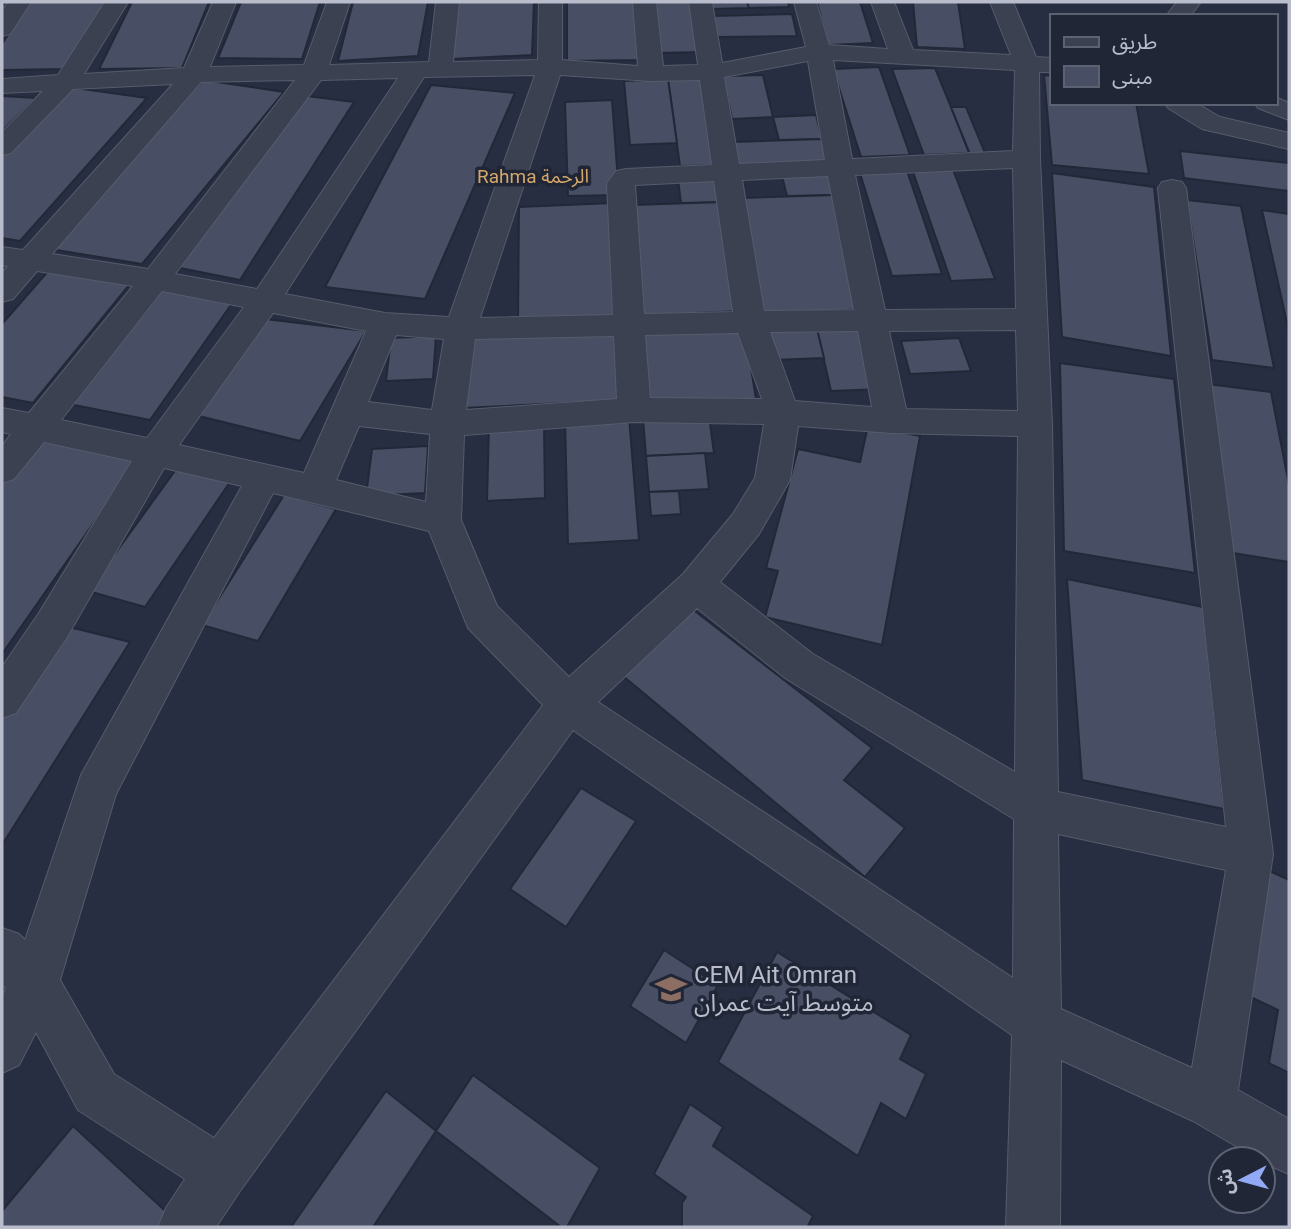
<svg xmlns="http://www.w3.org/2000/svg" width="1291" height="1229" font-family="Roboto,'Noto Sans Arabic',sans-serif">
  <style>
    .building { fill: #484f65; stroke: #222838; stroke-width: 2 }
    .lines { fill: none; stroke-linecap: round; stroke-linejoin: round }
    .minor-casing { stroke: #565c6b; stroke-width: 2 }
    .minor { fill: #3b4151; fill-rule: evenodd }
    .labels { text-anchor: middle; stroke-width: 7; stroke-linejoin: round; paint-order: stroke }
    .far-neighbourhood-label { font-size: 19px; fill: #d4a76a; stroke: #202636 }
    .near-poi-label { font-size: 24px; fill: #b8bccb; stroke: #202636; text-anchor: start }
  </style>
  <rect width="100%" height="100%" fill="#272e41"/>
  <g class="building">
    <polygon points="29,2 105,2 67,69 2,70 2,44"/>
    <polygon points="132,2 209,2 182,68 99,69"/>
    <polygon points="241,2 320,2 302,59 218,58"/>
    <polygon points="353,2 428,2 418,56 338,61"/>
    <polygon points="457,2 534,2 532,55 451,59"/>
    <polygon points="567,2 637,2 642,60 567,61"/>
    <polygon points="651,2 696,2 703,52 656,53"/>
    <polygon points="709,2 747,2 749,8 710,9"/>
    <polygon points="747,2 788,2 789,7 749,8"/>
    <polygon points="817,2 860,2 873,43 828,45"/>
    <polygon points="913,2 958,2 965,49 917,47"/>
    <polygon points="792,14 797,36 715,37 712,16"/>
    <polygon points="879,67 910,155 861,157 833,69"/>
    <polygon points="935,68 951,107 969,153 924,155 892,69"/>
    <polygon points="763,75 773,117 732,119 723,76"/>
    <polygon points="1044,75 1051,76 1051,103 1136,103 1149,174 1052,165"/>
    <polygon points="706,78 721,165 680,166 668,79"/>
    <polygon points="668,79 677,143 630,145 624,81"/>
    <polygon points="203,80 284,92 142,264 50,249"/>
    <polygon points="431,85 515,93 425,299 325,287"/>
    <polygon points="68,87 147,98 20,241 2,238 2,155"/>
    <polygon points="2,96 36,98 2,131"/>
    <polygon points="307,96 354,102 240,280 175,267"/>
    <polygon points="612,100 619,195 568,196 565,102"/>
    <polygon points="951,107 966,107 985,153 970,154"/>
    <polygon points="816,115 822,139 779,140 773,117"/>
    <polygon points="822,139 829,163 737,167 732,142"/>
    <polygon points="1180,151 1289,163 1289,191 1184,178"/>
    <polygon points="952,167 995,279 951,281 912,169"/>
    <polygon points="906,168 942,274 892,276 859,170"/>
    <polygon points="1052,173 1154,187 1171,356 1062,337"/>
    <polygon points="831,174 836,195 787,196 782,176"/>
    <polygon points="720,177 725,202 681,203 678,179"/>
    <polygon points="836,195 868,309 762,314 740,198"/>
    <polygon points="1187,200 1241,206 1274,368 1212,360"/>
    <polygon points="725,202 743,311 642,315 632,205"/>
    <polygon points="613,203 621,317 518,322 519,207"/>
    <polygon points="1262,210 1289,214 1289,332"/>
    <polygon points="50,269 130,284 33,403 2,397 2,324"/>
    <polygon points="158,288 233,302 150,420 69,404"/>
    <polygon points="265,319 366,331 300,441 199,416"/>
    <polygon points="864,322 882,389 831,391 816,325"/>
    <polygon points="744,325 756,399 647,404 640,329"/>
    <polygon points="816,325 824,358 773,360 766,327"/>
    <polygon points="621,332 626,400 463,408 466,338"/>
    <polygon points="436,336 433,379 386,381 391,338"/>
    <polygon points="959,338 971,371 910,374 901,341"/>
    <polygon points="1060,363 1174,379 1195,573 1064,551"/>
    <polygon points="1208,384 1271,392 1289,485 1289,562 1233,553"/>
    <polygon points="709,416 714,453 646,456 643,419"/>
    <polygon points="629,417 639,540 568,544 565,420"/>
    <polygon points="544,423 545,498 487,501 489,425"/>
    <polygon points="868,426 920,436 882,645 765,617 778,571 766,568 798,449 860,462"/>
    <polygon points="36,440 137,461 2,654 2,484"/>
    <polygon points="428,446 425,493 366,496 372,449"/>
    <polygon points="705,453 709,489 649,492 646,456"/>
    <polygon points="177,468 230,482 145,607 88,591"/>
    <polygon points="679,491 681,514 651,516 649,492"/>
    <polygon points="284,495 336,509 258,641 202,625"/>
    <polygon points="1067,579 1203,607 1224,809 1082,780"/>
    <polygon points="687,605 872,748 844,780 905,828 865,877 617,671"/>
    <polygon points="61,625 130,642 2,845 2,712"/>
    <polygon points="581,788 636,821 566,927 510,889"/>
    <polygon points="1259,866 1289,880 1289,1073 1269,1063 1278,1010 1234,989"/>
    <polygon points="664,950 718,985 686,1043 630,1006"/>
    <polygon points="777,952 911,1035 900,1059 926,1074 906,1119 881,1103 858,1156 718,1062"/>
    <polygon points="473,1075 600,1168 567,1227 561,1227 436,1131"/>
    <polygon points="386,1091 436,1131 373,1227 291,1227"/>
    <polygon points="690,1104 723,1127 713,1146 813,1216 808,1226 811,1227 682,1227 682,1203 686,1197 654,1174"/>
    <polygon points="73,1126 173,1218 166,1227 2,1227 2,1211"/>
  </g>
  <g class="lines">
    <defs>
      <g id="minor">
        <polygon points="8,2 31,2 10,34 2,36 2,11"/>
        <path d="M105 2H128L84 74 184 68 213 2H236L210 67 304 65 327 2H350L329 65 429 62 436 2H459L453 62 538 60 539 2H562V60L638 66 633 2H656L663 66 698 65 689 2H712L722 63 806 47 794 2H816L829 45 888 49 871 2H894L913 50 1011 55 990 2H1013L1036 57 1051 58V72H1039L1040 159 1052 424 1058 792 1226 827 1158 188 1162 182 1172 180 1182 182 1186 188 1273 854 1238 1090 1289 1119V1174L1271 1166 1263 1159H1258L1193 1121 1061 1060 1060 1227H1006L1012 1035 573 730 240 1191 216 1227H158L166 1208 185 1179 78 1110 36 1032 19 1065 2 1073V997L6 988 2 984V928L19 934 25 940 81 775 242 486 164 468 67 637 16 713 2 718V667L39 613 132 461 44 442 14 479 2 483V446L11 434 2 432V408L29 413 133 286 37 271 13 299 2 302V273L8 266 2 265V247L23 250 173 84 73 89 11 153 2 155V132L43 91 2 93V79L58 75ZM833 60 1015 70 1013 151 852 159ZM808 61 825 160 739 164 724 77ZM535 75 449 317 385 313 285 294 424 77ZM560 75 651 81 700 80 712 165 626 169 616 171 607 183 613 315 480 318ZM398 78 257 289 175 274 321 80ZM295 80 148 269 52 254 201 82ZM1013 168 1016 309 885 310 855 175ZM828 176 854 310 764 311 742 180ZM714 181 733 312 644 314 635 185ZM162 291 244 307 147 438 61 420ZM273 313 366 331 304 473 179 445ZM1016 330 1018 411 906 409 889 331ZM858 331 872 407 795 401 770 332ZM738 333 762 399 650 398 645 335ZM396 335 444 339 432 410 368 402ZM614 336 617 399 466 410 475 339ZM634 422 764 424 755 478 733 514 683 574 569 677 497 606 461 520 464 435ZM359 426 430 434 426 502 336 480ZM798 426 892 433 1018 436 1015 772 813 654 720 582 759 534 790 480ZM273 493 429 531 468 628 543 705 214 1138 114 1074 60 980 116 794ZM697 608 785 678 1014 819 1013 978 598 702ZM1058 834 1226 870 1192 1068 1061 1009Z"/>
        <polygon points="1177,2 1201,2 1190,16 1166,16"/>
        <polygon points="1275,97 1289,103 1289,120 1258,108 1254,103 1275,103"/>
        <polygon points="1164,103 1196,103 1220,117 1289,133 1289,149 1202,129 1168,108"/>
      </g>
    </defs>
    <use href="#minor" class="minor-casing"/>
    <use href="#minor" class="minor"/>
  </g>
  <defs>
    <symbol id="school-bare" viewBox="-9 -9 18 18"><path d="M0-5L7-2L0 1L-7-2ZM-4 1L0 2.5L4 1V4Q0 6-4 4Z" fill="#8d6e63" stroke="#202636" stroke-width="2.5" paint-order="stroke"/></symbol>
  </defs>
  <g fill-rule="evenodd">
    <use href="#school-bare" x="649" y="967" width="44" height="44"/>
  </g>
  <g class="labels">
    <g class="far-neighbourhood-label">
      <text x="533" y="183">Rahma الرحمة</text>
    </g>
    <g class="near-poi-label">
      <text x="694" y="983">CEM Ait Omran<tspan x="694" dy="28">متوسط آيت عمران</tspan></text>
    </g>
  </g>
  <rect width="1291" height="1229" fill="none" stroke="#b8bccb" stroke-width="7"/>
  <rect x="1050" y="14" width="228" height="91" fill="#202636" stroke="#5d6272" stroke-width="2"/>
  <rect x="1064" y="37" width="35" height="10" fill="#3b4151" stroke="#5d6272" stroke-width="2"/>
  <text x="1112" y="49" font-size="21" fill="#b8bccb">طريق</text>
  <rect x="1064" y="66" width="35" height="21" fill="#484f65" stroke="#5d6272" stroke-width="2"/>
  <text x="1112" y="84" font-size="21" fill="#b8bccb">مبنى</text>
  <g transform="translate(1242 1180) rotate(264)"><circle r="33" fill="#202636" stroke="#5d6272" stroke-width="2"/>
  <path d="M0-5L12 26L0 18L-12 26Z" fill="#92aaf6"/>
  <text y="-10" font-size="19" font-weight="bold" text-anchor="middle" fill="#b8bccb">ش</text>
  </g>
</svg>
